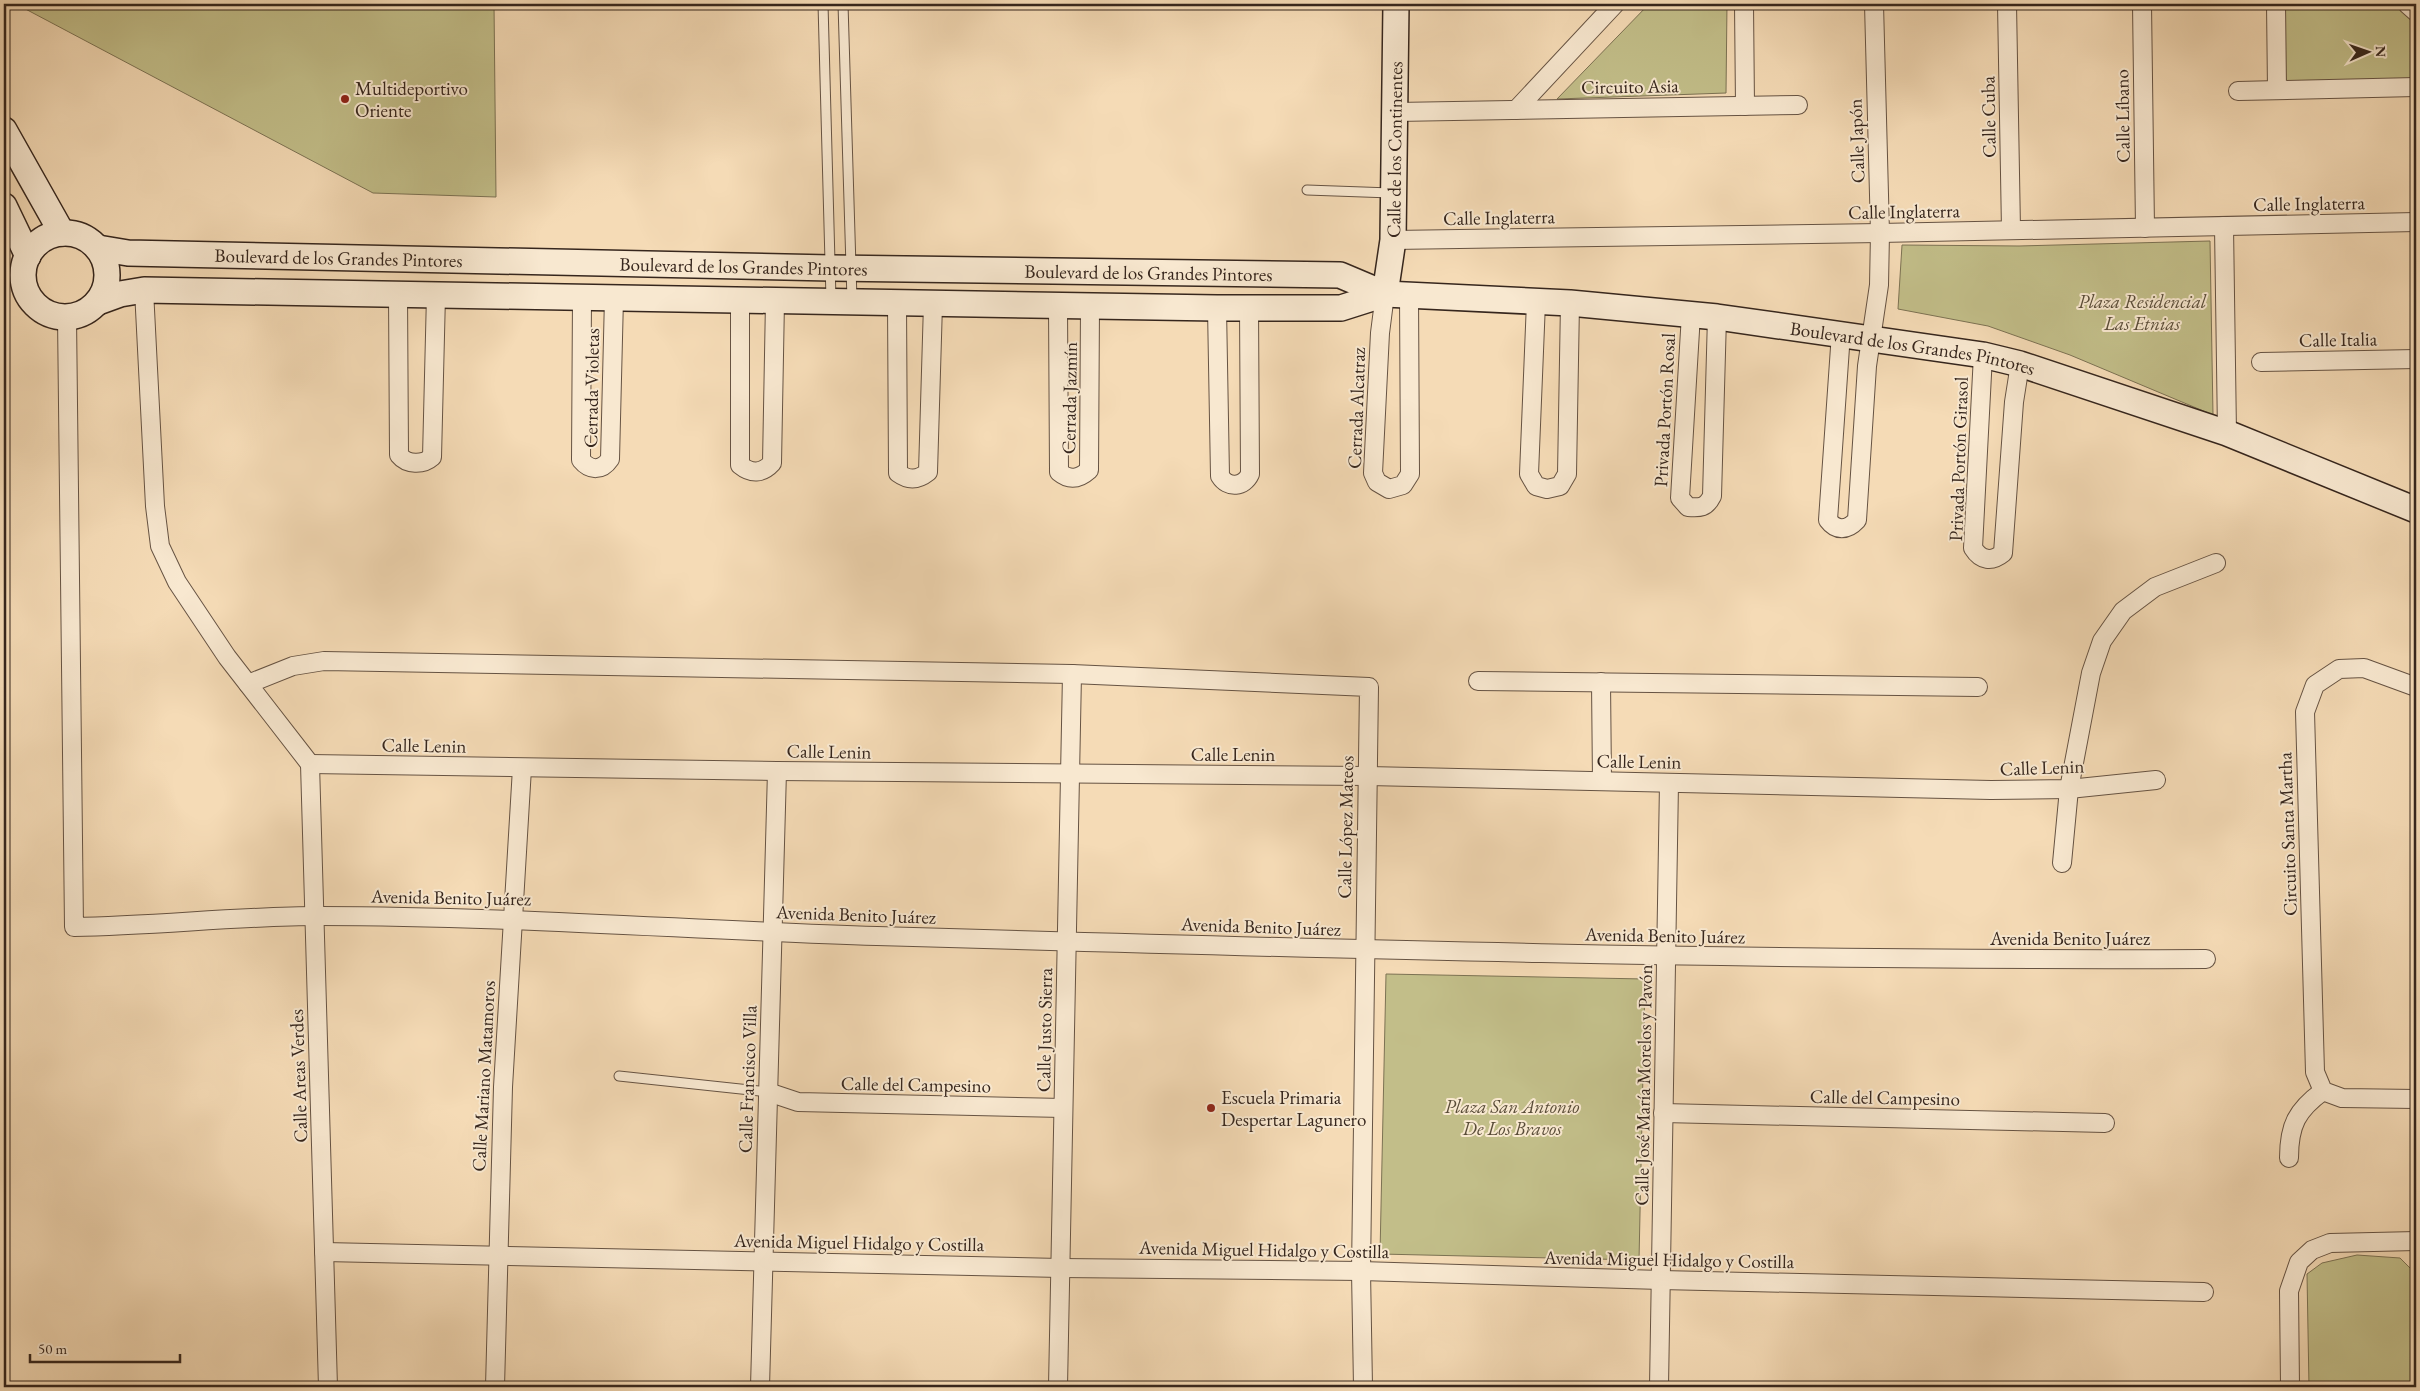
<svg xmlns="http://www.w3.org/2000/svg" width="2420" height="1391" font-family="'EB Garamond',serif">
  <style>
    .green { fill: #c2be89; stroke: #7c7253 }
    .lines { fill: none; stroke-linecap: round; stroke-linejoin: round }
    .lane-casing { stroke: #665343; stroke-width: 11 }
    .street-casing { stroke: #665343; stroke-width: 20 }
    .secondary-casing { stroke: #36261d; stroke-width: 28 }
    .path { stroke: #36261d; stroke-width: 3; stroke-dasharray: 1 2.5; stroke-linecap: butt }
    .lane { stroke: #f8e8d0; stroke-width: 9 }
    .street { stroke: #f8e8d0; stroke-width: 18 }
    .secondary { stroke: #f8e8d0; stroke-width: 25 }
    .poi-dot { fill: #8f2418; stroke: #f8e8d0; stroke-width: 2 }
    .labels { text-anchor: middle; stroke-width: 4; stroke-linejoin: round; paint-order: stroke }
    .street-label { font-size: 19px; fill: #36261d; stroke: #f8e8d0 }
    .poi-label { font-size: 19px; fill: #36261d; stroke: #f8e8d0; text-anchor: start }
    .park-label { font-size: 19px; font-style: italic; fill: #594c38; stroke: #f8e8d0 }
  </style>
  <rect width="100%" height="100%" fill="#f5dbb6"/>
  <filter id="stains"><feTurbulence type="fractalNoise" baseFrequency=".004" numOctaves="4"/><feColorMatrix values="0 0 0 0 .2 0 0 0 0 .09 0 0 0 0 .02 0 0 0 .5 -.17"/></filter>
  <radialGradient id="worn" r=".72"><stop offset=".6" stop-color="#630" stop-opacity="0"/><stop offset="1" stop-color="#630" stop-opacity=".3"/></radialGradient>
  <g class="green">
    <polygon points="16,4 494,4 496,197 373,193"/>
    <polygon points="1649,4 1727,4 1726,93 1557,99"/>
    <polygon points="2283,4 2397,4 2416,23 2416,80 2283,84"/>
    <polygon points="2210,241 2213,415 2070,355 1988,326 1898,309 1902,245 2019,246"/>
    <polygon points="1386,974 1645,979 1639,1260 1380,1254"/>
    <polygon points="2357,1255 2400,1258 2411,1269 2412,1387 2309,1387 2307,1274 2322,1263"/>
  </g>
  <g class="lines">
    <defs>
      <g id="lane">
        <polyline points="823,4 831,299"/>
        <polyline points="843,4 852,300"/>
        <polyline points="1307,190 1391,193"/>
        <polyline points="619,1076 768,1092"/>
      </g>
      <g id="street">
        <polyline points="1744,4 1745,106"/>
        <polyline points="2007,4 2011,230"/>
        <polyline points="2142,4 2145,228"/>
        <polyline points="2276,4 2277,90"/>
        <polyline points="2407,4 2416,12"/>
        <polyline points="2238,91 2416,87"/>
        <polyline points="1516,110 1615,4"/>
        <polyline points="1396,112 1798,105"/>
        <polyline points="2224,226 2227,433"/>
        <polyline points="1393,240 1880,233 2416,222"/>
        <polyline points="144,290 155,506 160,546 177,582 227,657 310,764"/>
        <path d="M398 294 399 455C407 465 423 465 432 457L436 295"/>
        <polyline points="1385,294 1380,333 1373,473 1377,482 1389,489 1403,485 1410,474 1409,295"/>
        <path d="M582 298 581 460C590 471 602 471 610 459L614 298"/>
        <path d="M740 300V465C751 474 762 474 772 463L775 301"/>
        <polyline points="1536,302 1529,474 1536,486 1547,489 1560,486 1567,474 1570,303"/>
        <path d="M897 303 898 473C909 481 918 480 928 472L933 304"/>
        <path d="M1058 306 1059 472C1070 481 1079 479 1089 470L1090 306"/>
        <path d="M1217 308 1220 476C1228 489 1244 487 1250 474L1249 308"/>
        <path d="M1691 314 1680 498 1688 507C1700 508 1706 508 1712 496L1717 317"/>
        <path d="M67 317 74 927C156 926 238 916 320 916 506 916 691 930 877 936 1320 949 1763 961 2206 959"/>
        <path d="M1841 333 1828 520C1836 531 1847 531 1857 520L1867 366 1879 285 1880 233 1874 4"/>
        <path d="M1983 355 1973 548C1981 561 1992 562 2003 553L2014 402 2020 364"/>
        <polyline points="2261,362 2416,359"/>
        <polyline points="1478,681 1978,687"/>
        <polyline points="1601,682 1602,781"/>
        <polyline points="248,684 293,666 324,661 1072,674 1369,687 1361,1271 1363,1387"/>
        <polyline points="2416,687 2364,668 2339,669 2315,685 2305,712 2315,1072 2323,1091 2342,1098 2416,1099"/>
        <polyline points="310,764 777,771 1368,776 1991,790 2069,789 2156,780"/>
        <polyline points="310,764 328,1387"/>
        <polyline points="2062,863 2069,789 2091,673 2102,641 2123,611 2155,587 2216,563"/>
        <polyline points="768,1092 798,1102 1063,1108"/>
        <polyline points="1663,1113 2105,1123"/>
        <path d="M2289 1158C2289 1125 2297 1110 2323 1091"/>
        <polyline points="324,1252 1060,1268 1361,1271 1661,1280 2204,1292"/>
        <polyline points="495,1387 503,1087 522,768"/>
        <polyline points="760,1387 777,771"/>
        <polyline points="1058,1387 1072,674"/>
        <polyline points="1659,1387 1669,783"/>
        <polyline points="2290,1387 2289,1291 2299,1262 2312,1250 2330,1243 2416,1241"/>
      </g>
      <g id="secondary">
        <polyline points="4,130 62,233"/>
        <polyline points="4,206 28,256"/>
        <circle cx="65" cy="275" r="42"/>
        <path id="s1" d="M98 248 128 253 831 268 1340 275 1385 294"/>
        <path id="s2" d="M1385 294 1393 240 1396 4"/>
        <path id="s3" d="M98 302 120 294 144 290 1217 308H1341L1385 294 1570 303 1717 317 1983 355 2020 364 2227 433 2416 510"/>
      </g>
    </defs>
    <use href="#lane" class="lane-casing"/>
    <use href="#street" class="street-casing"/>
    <use href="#secondary" class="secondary-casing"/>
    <polyline class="path" points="4,287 25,285"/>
    <use href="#lane" class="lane"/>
    <use href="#street" class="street"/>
    <use href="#secondary" class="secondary"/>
  </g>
  <g class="poi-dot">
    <circle cx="345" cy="99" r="5"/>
    <circle cx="1211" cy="1108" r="5"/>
  </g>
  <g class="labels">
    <g class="street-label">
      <text transform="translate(1630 86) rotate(-1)" y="7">Circuito Asia</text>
      <text transform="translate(2122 116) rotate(-91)" y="7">Calle Líbano</text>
      <text transform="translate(1988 117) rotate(-91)" y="7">Calle Cuba</text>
      <text transform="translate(1856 141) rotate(-92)" y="7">Calle Japón</text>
      <text dy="7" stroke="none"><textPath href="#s2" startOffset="145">Calle de los Continentes</textPath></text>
      <text transform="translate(2309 203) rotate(-1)" y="7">Calle Inglaterra</text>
      <text transform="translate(1904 211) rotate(-1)" y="7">Calle Inglaterra</text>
      <text transform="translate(1499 217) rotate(-1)" y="7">Calle Inglaterra</text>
      <text dy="7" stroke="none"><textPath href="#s1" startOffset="241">Boulevard de los Grandes Pintores</textPath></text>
      <text dy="7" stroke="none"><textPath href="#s1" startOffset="646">Boulevard de los Grandes Pintores</textPath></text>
      <text dy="7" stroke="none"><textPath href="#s1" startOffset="1051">Boulevard de los Grandes Pintores</textPath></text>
      <text transform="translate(2338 339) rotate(-1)" y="7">Calle Italia</text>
      <text dy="7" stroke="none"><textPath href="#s3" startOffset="1822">Boulevard de los Grandes Pintores</textPath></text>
      <text transform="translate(591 388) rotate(-89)" y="7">Cerrada Violetas</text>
      <text transform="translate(1069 398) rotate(-89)" y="7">Cerrada Jazmín</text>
      <text transform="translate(1356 408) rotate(-88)" y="7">Cerrada Alcatraz</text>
      <text transform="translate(1664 410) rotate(-87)" y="7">Privada Portón Rosal</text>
      <text transform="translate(1958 459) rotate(-88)" y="7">Privada Portón Girasol</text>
      <text transform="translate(424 745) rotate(1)" y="7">Calle Lenin</text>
      <text transform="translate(829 751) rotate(1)" y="7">Calle Lenin</text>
      <text x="1233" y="761">Calle Lenin</text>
      <text transform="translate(1639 761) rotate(1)" y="7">Calle Lenin</text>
      <text transform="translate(2042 767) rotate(-2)" y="7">Calle Lenin</text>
      <text transform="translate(1345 827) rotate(-89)" y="7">Calle López Mateos</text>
      <text transform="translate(2287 834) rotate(-92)" y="7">Circuito Santa Martha</text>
      <text transform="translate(451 897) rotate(1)" y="7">Avenida Benito Juárez</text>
      <text transform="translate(856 914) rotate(2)" y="7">Avenida Benito Juárez</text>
      <text transform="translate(1261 926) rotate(2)" y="7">Avenida Benito Juárez</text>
      <text transform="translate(1665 935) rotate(1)" y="7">Avenida Benito Juárez</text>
      <text x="2070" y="945">Avenida Benito Juárez</text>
      <text transform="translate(1044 1030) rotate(-89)" y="7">Calle Justo Sierra</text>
      <text transform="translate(298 1076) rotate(-92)" y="7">Calle Areas Verdes</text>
      <text transform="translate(483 1076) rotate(-87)" y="7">Calle Mariano Matamoros</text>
      <text transform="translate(747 1079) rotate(-88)" y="7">Calle Francisco Villa</text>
      <text transform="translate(916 1084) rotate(1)" y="7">Calle del Campesino</text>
      <text transform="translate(1643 1085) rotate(-89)" y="7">Calle José María Morelos y Pavón</text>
      <text transform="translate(1885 1097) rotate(1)" y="7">Calle del Campesino</text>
      <text transform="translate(859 1242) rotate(1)" y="7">Avenida Miguel Hidalgo y Costilla</text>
      <text transform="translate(1264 1249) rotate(1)" y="7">Avenida Miguel Hidalgo y Costilla</text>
      <text transform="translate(1669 1259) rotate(1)" y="7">Avenida Miguel Hidalgo y Costilla</text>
    </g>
    <g class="poi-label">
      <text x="355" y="95">Multideportivo<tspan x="355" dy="22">Oriente</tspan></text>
      <text x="1221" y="1104">Escuela Primaria<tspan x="1221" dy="22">Despertar Lagunero</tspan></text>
    </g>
    <g class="park-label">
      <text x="2142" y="308">Plaza Residencial<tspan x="2142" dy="22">Las Etnias</tspan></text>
      <text x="1512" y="1113">Plaza San Antonio<tspan x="1512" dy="22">De Los Bravos</tspan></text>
    </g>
  </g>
  <rect width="2420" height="1391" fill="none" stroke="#f5dbb6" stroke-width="20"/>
  <rect x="5" y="5" width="2410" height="1381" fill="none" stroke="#36261d" stroke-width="2.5"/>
  <rect x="10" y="10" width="2400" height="1371" fill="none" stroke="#36261d"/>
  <g transform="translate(2368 52) rotate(88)" stroke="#f8e8d0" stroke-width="4" paint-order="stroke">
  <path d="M0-4L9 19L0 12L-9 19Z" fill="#36261d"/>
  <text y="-8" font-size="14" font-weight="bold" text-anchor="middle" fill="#36261d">N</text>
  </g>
  <path d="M30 1354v8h150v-8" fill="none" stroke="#36261d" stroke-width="2.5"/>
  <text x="38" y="1354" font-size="15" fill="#36261d" stroke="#f8e8d0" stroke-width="4" paint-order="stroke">50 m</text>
  <rect width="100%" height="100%" filter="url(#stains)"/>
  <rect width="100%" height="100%" fill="url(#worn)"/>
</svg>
